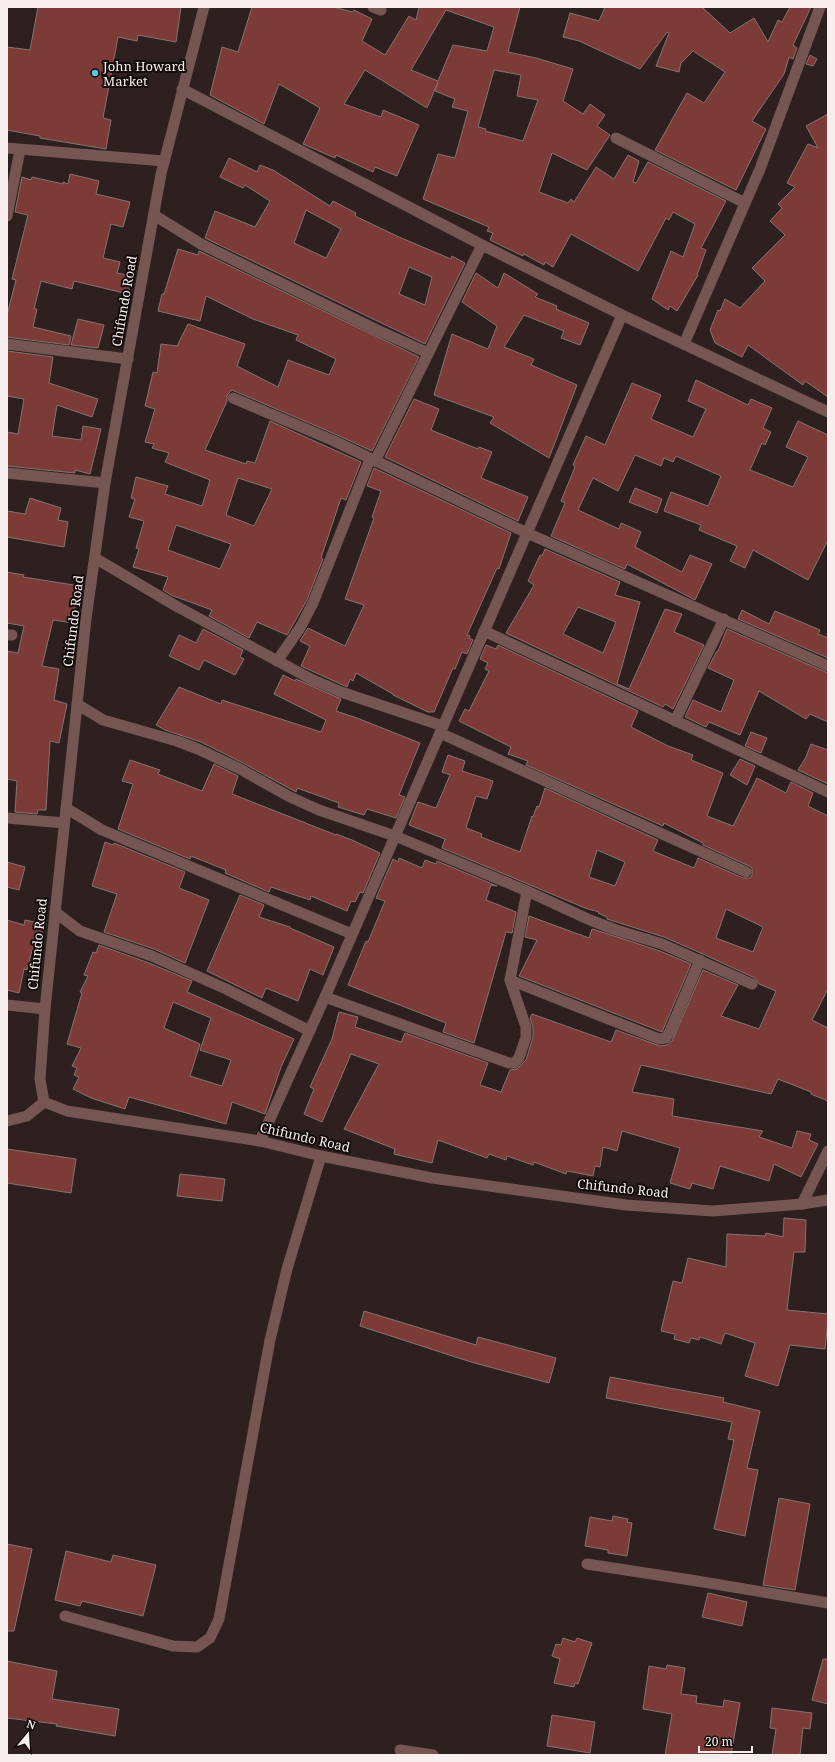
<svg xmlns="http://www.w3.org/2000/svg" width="835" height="1762" font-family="'Noto Serif',serif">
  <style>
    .building { fill: #7d3b37; stroke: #857472; fill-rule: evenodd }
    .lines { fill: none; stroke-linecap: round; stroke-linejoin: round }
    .minor { stroke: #755653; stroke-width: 11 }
    .tertiary { stroke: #755653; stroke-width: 11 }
    .poi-dot { fill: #52cbd9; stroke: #120c0b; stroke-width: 1.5 }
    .labels { text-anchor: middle; stroke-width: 4; stroke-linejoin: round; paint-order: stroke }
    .poi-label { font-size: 13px; fill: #f7edec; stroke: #120c0b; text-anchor: start }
    .street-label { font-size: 13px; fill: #f7edec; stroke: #120c0b }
  </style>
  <rect width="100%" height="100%" fill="#2e201f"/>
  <g class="building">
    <polygon points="38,7 181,7 176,42 138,35 137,41 118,37 103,118 111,120 106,149 40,138 40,136 7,130 7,47 30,50"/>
    <path d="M252 7H333L353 12 354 10 372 19 362 41 385 55 409 16 416 20 419 7H520L508 52 536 58 573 69 563 101 583 114 590 104 605 115 597 126 610 135 587 170 552 153 539 192 568 203 571 199 574 202 596 167 614 179 628 155 639 161 633 182 636 183 648 162 726 201 701 248 706 250 697 275H698L677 311 670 306 668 310 652 299 671 251 683 257 695 224 673 212 669 220 666 218 638 271 571 234 553 267 545 262 544 265 524 254 523 256 490 240 493 233 487 231 489 227 423 199 438 154 455 158 468 111 452 107 455 99 435 91 438 82 427 108 365 70 344 104 381 117 383 110 419 125 397 176 375 167 373 172 336 155 335 158 303 144 320 108 279 84 264 124 210 95 222 47 238 52ZM446 10 494 27 487 51 453 45 438 81 411 70ZM494 70 521 75 517 96 538 100 523 141 485 131 486 129 478 127Z"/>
    <polygon points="605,7 702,7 730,33 754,18 768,42 778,20 782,22 790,7 811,7 793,45 797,48 793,59 789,57 784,74 752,121 766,129 736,190 655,150 687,93 704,103 725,72 693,51 681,63 679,72 656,66 669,33 667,32 640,69 579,41 563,37 570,13 599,21"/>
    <polygon points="810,55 817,59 813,66 806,64"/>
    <polygon points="828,114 828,397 805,381 803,385 748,345 742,357 715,343 710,330 718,310 720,311 725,299 740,308 765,281 752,268 785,235 770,221 782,208 778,204 795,187 787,183 808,144 818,148 806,126"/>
    <path d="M229 158 257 172 260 165 273 170 330 206 333 201 356 213 355 216 399 237 451 259 452 256 465 263 425 344 205 238 215 211 255 227 270 201 245 185 243 188 220 177ZM306 210 341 229 326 258 294 243ZM409 267 432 277 425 305 399 294Z"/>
    <polygon points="70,174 99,181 96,194 130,202 123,227 111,224 103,258 120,262 117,273 132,276 128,294 74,281 72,289 41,281 34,309 37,309 33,327 71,336 69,345 7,337 7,315 16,280 12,279 28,215 15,212 22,177 31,180 32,177 63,184 63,182 68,184"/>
    <path d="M178 249 198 255 199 251 419 357 372 451 335 434 232 390 227 395V401L205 450 246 464 247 461 255 463 270 421 361 462 346 500 341 498 321 558 323 559 307 600 287 635 257 622 249 638 209 616 212 610 171 595 163 590 168 577 133 567 139 549 136 548 144 521 129 517 135 499 131 498 136 477 168 486 165 494 202 506 210 480 165 462 169 453 152 448 154 444 145 442 155 409 145 406 153 372 157 373 161 344 177 346 188 324 245 344 237 366 278 387 288 360 329 375 336 359 296 340 298 335 253 319 206 296 200 321 158 311 162 294H164ZM238 478 272 489 254 526 226 515ZM176 525 231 544 220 569 168 550Z"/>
    <polygon points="476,273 498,288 504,273 538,294 535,297 557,306 556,309 589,323 580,345 561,338 564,331 524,315 504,347 534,359 531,365 577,385 549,458 490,423 494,417 434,395 452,334 488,349 497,326 462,302"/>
    <polygon points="78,319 104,325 98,348 71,345"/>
    <polygon points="7,351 53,357 49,383 98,399 92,417 57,405 52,436 81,440 83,426 101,429 90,474 75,470 75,473 7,466 7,432 18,434 24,399 7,396"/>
    <polygon points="696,380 748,405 751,399 772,408 763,428 771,432 765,445 762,443 750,470 793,487 808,457 786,447 798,421 828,435 828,540 808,580 753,550 745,568 730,561 737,546 699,530 701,525 664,511 671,492 708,506 721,476 676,456 673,462 664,458 661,466 635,455 618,491 593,478 578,510 619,529 621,523 641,532 635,547 682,572 690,555 712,564 695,600 627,564 625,569 551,536 565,503 561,501 575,467 573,465 586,436 605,445 632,383 661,395 651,419 693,437 706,409 688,401"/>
    <polygon points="414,399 439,409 431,430 478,449 479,447 492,452 481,478 528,497 518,521 385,457"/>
    <polygon points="374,468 511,533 499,569 497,568 467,635 470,636 469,638 473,640 467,654 462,652 455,669 453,668 434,712 428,712 393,695 393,694 356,673 353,681 350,679 347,687 301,666 310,646 300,641 308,628 345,646 364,605 345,599 374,518 372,517 381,491 367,486"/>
    <polygon points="635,488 662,499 657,513 629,502"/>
    <polygon points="30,498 61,508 58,520 68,522 64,547 7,537 7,511 25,514"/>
    <path d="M545 549 620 582 615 595 640 602 617 684 629 689 665 609 682 614 674 632 704 645 673 709 665 704 663 707 506 633 534 585 528 581 540 555 542 556ZM578 607 616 622 603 653 563 634Z"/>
    <polygon points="7,572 24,575 23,577 80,586 77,606 75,606 73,623 53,620 42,666 59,669 54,700 67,704 59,743 50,741 46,810 38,810 37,814 15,812 17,781 7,779 7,651 18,653 24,626 7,623"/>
    <polygon points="742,610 769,624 775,611 820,630 818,634 828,638 828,658 738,619"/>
    <polygon points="203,629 243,650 240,657 244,659 235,675 204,660 199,670 169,656 179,635 196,643"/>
    <polygon points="727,629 828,673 828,722 810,714 806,719 759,691 740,735 709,722 706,727 685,717 693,700 721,712 734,680 708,668 717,651 718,651"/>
    <path d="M486 645 496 649 498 645 638 711 631 727 668 746 693 755 691 760 723 773 707 816 733 826 757 778 786 793 791 782 813 793 808 806 828 816V989L812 1020 828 1028V1101L811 1094V1092L778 1079 771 1094 641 1065 632 1092 674 1099 672 1116 763 1131 759 1137 792 1148 797 1131 811 1134 809 1140 818 1144 801 1177 774 1164 769 1181 720 1166 713 1189 692 1183 690 1189 670 1183 680 1148 622 1131 617 1151 603 1147 600 1167 595 1166 593 1176 567 1171 566 1174 534 1162 533 1165 507 1156 506 1160 489 1154 487 1158 438 1140 432 1163 394 1154 395 1149 344 1129 379 1064 351 1054 322 1122 304 1114 314 1089 310 1087 332 1039 339 1012 358 1017 355 1027 401 1042 405 1033 488 1063 480 1085 501 1092 510 1070 517 1069 526 1060 533 1037V1027L530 1018 532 1014 611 1042 616 1030 660 1046 667 1045 672 1041 703 970 738 985 721 1016 759 1029 776 991 759 984 755 978 703 954 664 937 607 919V917L598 913 599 912 585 908 442 848 445 839 409 825 418 802 436 808 450 775 442 772 448 755 465 761 462 771 493 781 487 799 476 796 466 828 482 834 481 837 520 852 532 816 533 817 537 806 539 807 545 788 658 840 653 851 694 868 698 858 743 878H750L752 875V868L749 866 703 845V843L664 823 663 826 526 765 528 761 508 754 511 747 459 721 465 709 469 711 489 671 485 669 488 663 480 659ZM597 850 625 862 615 886 589 877ZM726 909 763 927 753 952 716 938Z"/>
    <polygon points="283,675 295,681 296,679 341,699 336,711 357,718 420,743 399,795 405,797 396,818 367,809 364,815 338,807 339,803 297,788 296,792 243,763 201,742 165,730 156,725 179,687 221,704 222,700 321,732 326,720 274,694"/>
    <polygon points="751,732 767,738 761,753 745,746"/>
    <polygon points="811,744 828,750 828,784 798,770 806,757"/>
    <polygon points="740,759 755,766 747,785 730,775"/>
    <polygon points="130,760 160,770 158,774 202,791 214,764 238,776 232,794 336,835 336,834 352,840 380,853 363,893 360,892 355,902 351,901 347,911 311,896 310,900 271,887 269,892 225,873 226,870 191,856 190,859 118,829 133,784 122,781"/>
    <polygon points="105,842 113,845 114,843 185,872 179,888 209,900 185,963 154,949 104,932 117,894 92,886"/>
    <polygon points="399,858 422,868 425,860 436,864 437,861 497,886 491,885 486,900 516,912 512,933 506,932 474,1043 443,1032 446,1023 348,985 366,941 368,942 385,901 376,898 393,859 398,862"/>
    <polygon points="7,862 25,867 19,890 7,887"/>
    <polygon points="240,895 264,905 259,917 290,927 290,928 334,947 323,975 310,969 298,1001 266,988 262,998 207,971"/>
    <polygon points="529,916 589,938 592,929 599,931 660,951 691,964 662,1032 519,976 537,940 525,937"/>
    <polygon points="7,920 24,925 25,920 44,924 38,952 32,950 27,970 24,969 19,993 7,990"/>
    <path d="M99 945 149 963 192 981 187 992 294 1039 281 1067 265 1114 232 1102 226 1124 129 1097 125 1109 91 1098 73 1089 79 1077 74 1075 77 1068 72 1066 81 1048 67 1044 82 993 80 992 88 976 84 975 93 952 96 953ZM173 1002 211 1018 200 1050 231 1060 222 1086 190 1076 200 1044 164 1028Z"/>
    <polygon points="7,1149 76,1159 71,1193 7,1183"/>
    <polygon points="180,1174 225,1179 222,1201 177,1196"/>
    <polygon points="784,1218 806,1220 805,1252 794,1252 787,1310 828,1314 828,1320 825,1349 790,1345 778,1386 745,1376 755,1343 725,1333 721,1344 700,1337 699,1340 691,1338 689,1343 674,1339 675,1334 661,1331 673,1281 682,1283 688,1258 726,1267 727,1234 765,1236 766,1233 783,1237"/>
    <polygon points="364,1311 476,1345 478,1337 556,1358 549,1383 471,1362 360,1326"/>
    <polygon points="610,1377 724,1398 723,1402 760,1411 747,1468 758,1470 745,1536 714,1529 734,1440 728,1439 732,1422 606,1398"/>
    <polygon points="779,1498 810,1504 795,1590 763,1585"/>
    <polygon points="613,1516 628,1519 627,1522 632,1523 627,1556 608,1553 608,1550 585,1546 590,1517 612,1521"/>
    <polygon points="7,1544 32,1549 14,1631 7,1631"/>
    <polygon points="66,1551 111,1562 113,1555 156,1565 143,1616 82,1601 80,1606 55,1600"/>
    <polygon points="708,1593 747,1602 742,1626 702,1617"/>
    <polygon points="563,1638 575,1642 577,1638 592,1643 578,1684 575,1683 574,1687 554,1683 560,1659 552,1656 556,1644 561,1645"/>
    <polygon points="823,1659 828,1659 828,1704 812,1700"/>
    <polygon points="7,1661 57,1671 52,1699 119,1709 115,1736 56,1726 57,1724 7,1718"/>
    <polygon points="667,1665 685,1668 681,1694 697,1696 696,1703 723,1707 724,1700 740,1703 731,1755 665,1755 672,1714 643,1709 649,1666 666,1669"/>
    <polygon points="772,1708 812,1713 810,1729 803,1728 800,1755 772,1755 776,1729 770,1728"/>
    <polygon points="552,1715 595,1722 590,1753 547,1746"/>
  </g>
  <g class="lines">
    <g class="minor">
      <polyline points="373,7 381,10"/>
      <polyline points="182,89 482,245 622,315 828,412"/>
      <polyline points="616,138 745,203"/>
      <polyline points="7,148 164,161"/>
      <polyline points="154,215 201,244 377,330 428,353"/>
      <polyline points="7,216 20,150"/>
      <polyline points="7,344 128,359"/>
      <polyline points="684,344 760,169 820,7"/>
      <polyline points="233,398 332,440 527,533 828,666"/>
      <polyline points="375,461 482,245"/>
      <polyline points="7,473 105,483"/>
      <polyline points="95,558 176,606 311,679 341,692 443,726"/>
      <polyline points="484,631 828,792"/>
      <polyline points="7,635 12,635"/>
      <polyline points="277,661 300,628 313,603 370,459"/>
      <polyline points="77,704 103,720 177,741 198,749 240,769 290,797 319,810 395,836 527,891 590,920 616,930 662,944 752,984"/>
      <polyline points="675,721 724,619"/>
      <polyline points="440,733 746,872"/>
      <polyline points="66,808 102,830 352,934"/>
      <polyline points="7,818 64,823"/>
      <polyline points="55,912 80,931 152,956 226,989 310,1031"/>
      <polyline points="510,980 659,1039 666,1038 670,1031 700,960"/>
      <polyline points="325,997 509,1063 514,1063 519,1058 526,1037 526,1027 510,980 527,891"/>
      <polyline points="7,1005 45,1009"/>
      <polyline points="7,1121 27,1116 44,1102"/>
      <polyline points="260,1141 325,997 622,315"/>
      <polyline points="802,1204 828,1151"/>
      <polyline points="587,1564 697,1581 828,1603"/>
      <polyline points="65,1616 173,1646 197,1647 210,1638 219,1619 270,1340 287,1269 321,1156"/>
      <polyline points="400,1750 433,1755"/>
    </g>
    <polyline class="tertiary" points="204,7 161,174 105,483 86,619 45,1009 40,1079 44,1102 67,1111 260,1141 321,1156 432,1178 626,1205 713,1211 802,1204 828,1200"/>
  </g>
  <circle class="poi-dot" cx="95" cy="73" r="4"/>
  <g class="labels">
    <g class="poi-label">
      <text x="103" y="71">John Howard<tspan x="103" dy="15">Market</tspan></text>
    </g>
    <g class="street-label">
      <text transform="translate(124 301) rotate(-80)" y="5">Chifundo Road</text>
      <text transform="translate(73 621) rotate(-83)" y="5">Chifundo Road</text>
      <text transform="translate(37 944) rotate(-84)" y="5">Chifundo Road</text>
      <text transform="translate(305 1137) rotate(13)" y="5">Chifundo Road</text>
      <text transform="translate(623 1188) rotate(6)" y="5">Chifundo Road</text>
    </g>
  </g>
  <rect width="835" height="1762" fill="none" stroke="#f7edec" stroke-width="16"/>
  <g transform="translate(28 1734) rotate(18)" stroke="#120c0b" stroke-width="3" paint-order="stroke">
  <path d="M0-3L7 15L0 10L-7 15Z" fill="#f7edec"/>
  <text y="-6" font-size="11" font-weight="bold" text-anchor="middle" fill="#f7edec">N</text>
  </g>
  <path d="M699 1746v6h53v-6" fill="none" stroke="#f7edec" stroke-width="2"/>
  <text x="705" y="1746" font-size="12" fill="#f7edec" stroke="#120c0b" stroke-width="3" paint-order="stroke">20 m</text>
</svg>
